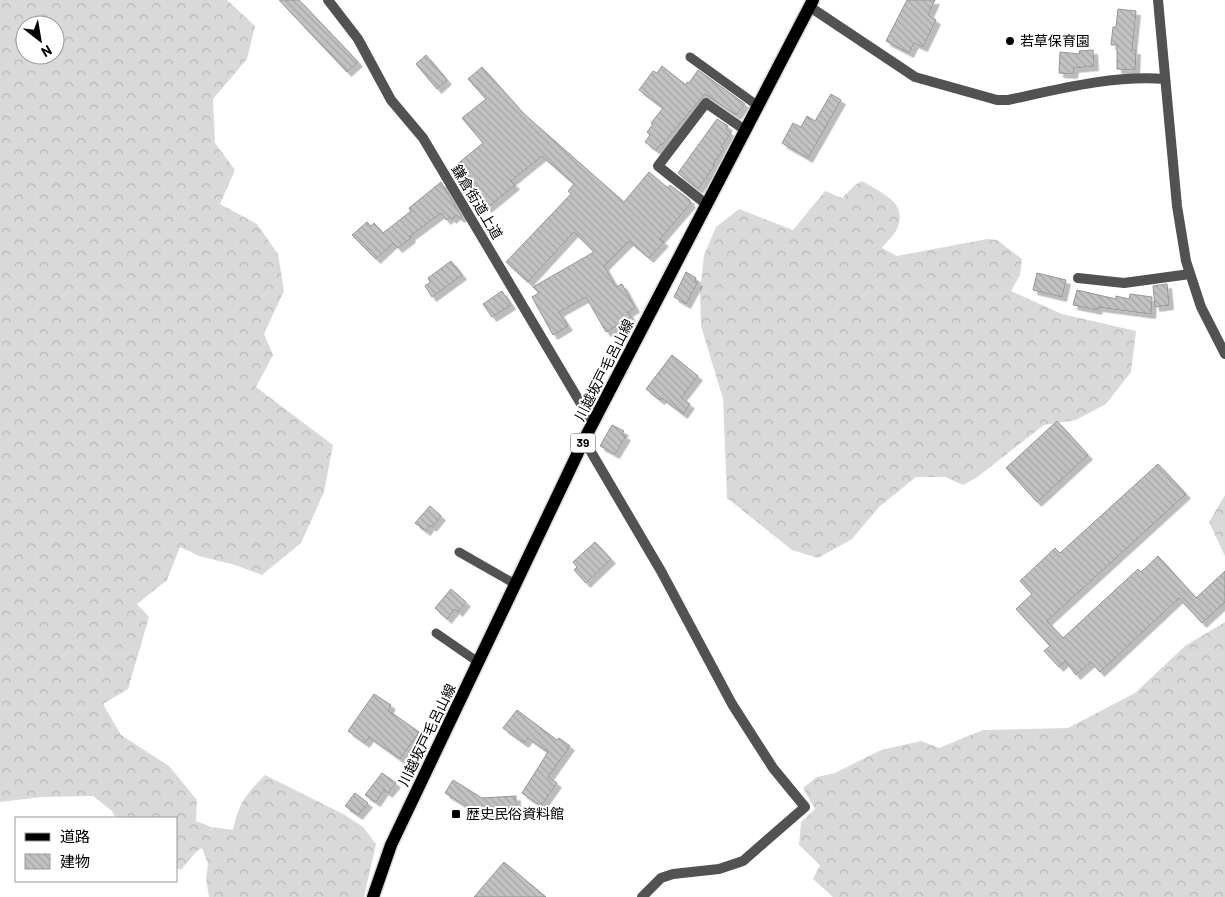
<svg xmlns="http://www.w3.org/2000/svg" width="1225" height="897" font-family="Barlow,'Noto Sans JP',sans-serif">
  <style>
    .forest { fill: url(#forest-crowns); fill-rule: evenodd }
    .building { fill: url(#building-back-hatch); stroke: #969696; filter: url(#shadow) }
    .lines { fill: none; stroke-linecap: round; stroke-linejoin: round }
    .primary-casing { stroke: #dbdbdb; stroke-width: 15 }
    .service { stroke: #525252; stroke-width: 9 }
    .minor { stroke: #525252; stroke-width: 10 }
    .tertiary { stroke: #525252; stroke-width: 10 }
    .primary { stroke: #000; stroke-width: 12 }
    .poi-dot { fill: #000; stroke: #fff; stroke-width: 2 }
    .labels { text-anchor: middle; stroke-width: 4; stroke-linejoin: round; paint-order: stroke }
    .shield { fill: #fff; stroke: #4c4c4c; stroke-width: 1 }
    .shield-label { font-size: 12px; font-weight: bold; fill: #000 }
    .poi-label { font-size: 14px; fill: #000; stroke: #fff; text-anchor: start }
    .street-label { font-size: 14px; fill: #000; stroke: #fff }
  </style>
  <defs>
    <pattern id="forest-crowns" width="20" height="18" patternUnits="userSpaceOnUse" patternTransform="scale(1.25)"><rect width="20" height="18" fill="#d9d9d9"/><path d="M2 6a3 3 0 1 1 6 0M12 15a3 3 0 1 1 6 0" fill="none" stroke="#b8b8b8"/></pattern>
    <pattern id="building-back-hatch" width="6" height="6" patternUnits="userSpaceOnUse" patternTransform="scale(1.25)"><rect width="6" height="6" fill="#c2c2c2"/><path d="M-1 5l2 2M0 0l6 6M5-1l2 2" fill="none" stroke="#a5a5a5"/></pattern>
    <filter id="shadow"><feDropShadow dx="4.5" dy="4.5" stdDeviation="0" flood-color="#0004"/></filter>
  </defs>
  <rect width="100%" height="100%" fill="#fff"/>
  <g class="forest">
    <path d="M0 0H227L255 26 247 59 213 99 215 143 235 170 220 204 257 224 278 254 284 291 264 334 273 355 256 387 333 445 324 492 301 543 262 575 235 565 199 556 180 547 167 580 137 604 149 617 128 689 103 704 121 735 169 766 197 800 196 821 211 827 233 830C239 803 246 794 265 775L345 815 363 827 376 844 364 897H209L206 879 208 864 202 848 197 851 181 870 176 868V818H116L112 811 93 796 42 797 0 802ZM25 25H55V55H25Z"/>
    <path d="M862 181C879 192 907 201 898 226 896 234 887 241 882 248L897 256 987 239 997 240 1022 259 1020 275 1011 291 1062 314 1136 331 1131 372 1106 404 1076 420 1044 425 976 478 963 485 945 477H916L879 507 852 539 818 558 792 550 727 498 723 399 701 326 700 292 704 255 716 227 739 209 793 230 825 191 842 198 855 185Z"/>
    <polygon points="1225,495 1225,556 1209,522"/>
    <polygon points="1225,622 1225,897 833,897 813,879 820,865 799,845 801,822 815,809 803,788 817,777 835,773 881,750 921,741 939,748 983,730 1068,728 1135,693 1185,646"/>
  </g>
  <g class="building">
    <polygon points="279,0 299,0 358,62 347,72"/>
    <polygon points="907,0 935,0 928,15 936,20 923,47 914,43 909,53 886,41"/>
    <polygon points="1118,9 1136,11 1132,50 1136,50 1135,70 1117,69 1117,45 1111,45 1113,27 1116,27"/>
    <polygon points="1093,50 1094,66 1074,68 1073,74 1059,73 1060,52 1080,54 1079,51"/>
    <polygon points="426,55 447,80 437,89 416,64"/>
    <polygon points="662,66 686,85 687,82 689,83 698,70 745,104 736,115 705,94 662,145 661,144 656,150 645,142 650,135 647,132 653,124 651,123 663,108 639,90 653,71 657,73"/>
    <polygon points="482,67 523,113 624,202 649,172 668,188 670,185 690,200 689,201 691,203 660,239 664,242 649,258 629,241 604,266 616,287 622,284 635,308 628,312 631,317 606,332 586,297 559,312 568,326 553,335 532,297 539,293 533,287 594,252 574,232 528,282 506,262 571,194 568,191 574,184 542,156 511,181 515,185 487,208 483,203 479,207 477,205 473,208 450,170 483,143 462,118 486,99 468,79"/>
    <polygon points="831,94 841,100 808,158 782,143 793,123 801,127 807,116 815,121"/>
    <polygon points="717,119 728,126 726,129 731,133 721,147 724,149 713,164 715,165 698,189 678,173"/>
    <polygon points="441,182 462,217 460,218 456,215 452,219 450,217 446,220 441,213 410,236 411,238 398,248 393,243 376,259 352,235 367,222 371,226 374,223 383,233 411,211 409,208"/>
    <polygon points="451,261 462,275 432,297 425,286 430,282 428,278"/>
    <polygon points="686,272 696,278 695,281 698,282 686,304 674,297"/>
    <polygon points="1037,273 1066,280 1062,297 1033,290"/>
    <polygon points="1167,284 1169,305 1155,307 1153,286"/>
    <polygon points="1077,290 1116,299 1116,296 1129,299 1130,294 1152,297 1151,314 1098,307 1097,310 1073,305"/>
    <polygon points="502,291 511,305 492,317 483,304"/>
    <polygon points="672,355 698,376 681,398 690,404 683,414 662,398 660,400 646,389"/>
    <polygon points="1057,421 1088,455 1037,502 1006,468"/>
    <polygon points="612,425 624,431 622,434 626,436 615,454 600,446"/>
    <polygon points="1158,464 1186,494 1047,621 1063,638 1138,569 1141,572 1158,556 1196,598 1225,571 1225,602 1202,623 1179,598 1100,672 1091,662 1076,675 1065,661 1059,667 1044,651 1050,646 1016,609 1032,594 1020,581 1055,548 1060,553"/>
    <polygon points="430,506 441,516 432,527 430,525 426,531 415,523"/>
    <polygon points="595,542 611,559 586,583 574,570 577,567 573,562"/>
    <polygon points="451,589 466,602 458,612 455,609 447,619 435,608"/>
    <polygon points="374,694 391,705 388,710 419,732 400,759 369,737 365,743 348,731"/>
    <polygon points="517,710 557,740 559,738 570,746 548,777 557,783 541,806 522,793 548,752 528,738 524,743 503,728"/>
    <polygon points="382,773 396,783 388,793 384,790 376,802 365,795"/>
    <polygon points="453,780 482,798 516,796 516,813 479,814 445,793"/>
    <polygon points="355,793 368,803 358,815 345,806"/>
    <polygon points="504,862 546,897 474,897"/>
  </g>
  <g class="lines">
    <defs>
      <polyline id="primary" points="373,897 391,845 584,440 813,0"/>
    </defs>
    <use href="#primary" class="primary-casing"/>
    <g class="service">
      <polyline points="690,57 758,106"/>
      <polyline points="459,552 515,584"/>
      <polyline points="436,633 478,662"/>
    </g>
    <g class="minor">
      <polyline points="328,0 358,39 391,100 423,138 593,424"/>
      <path d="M810 7 915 77 997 100H1008C1059 89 1112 75 1165 79"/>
      <polyline points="706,204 658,166 706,103 745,130"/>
      <polyline points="1078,278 1124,283 1190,274"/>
      <polyline points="584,440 661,571 732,704 773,768 805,807 743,861 719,869 673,874 661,878 642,897"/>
    </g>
    <polyline class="tertiary" points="1158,0 1177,206 1186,261 1201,307 1225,354"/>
    <use href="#primary" class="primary"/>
  </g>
  <g class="poi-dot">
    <circle cx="1010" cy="41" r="5"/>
    <rect x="451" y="809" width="10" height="10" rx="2.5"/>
  </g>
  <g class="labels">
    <rect class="shield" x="570.5" y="433.5" width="25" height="19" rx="4"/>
    <g class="shield-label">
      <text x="583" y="447">39</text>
    </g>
    <g class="poi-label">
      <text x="1020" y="46">若草保育園</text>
      <text x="466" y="819">歴史民俗資料館</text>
    </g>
    <g class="street-label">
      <text transform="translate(477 202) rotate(59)" y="5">鎌倉街道上道</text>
      <text transform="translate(604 370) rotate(-63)" y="5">川越坂戸毛呂山線</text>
      <text transform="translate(427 735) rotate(-64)" y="5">川越坂戸毛呂山線</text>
    </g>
  </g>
  <rect x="15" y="817" width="162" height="65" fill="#ffffff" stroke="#999999"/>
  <rect x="25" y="833" width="25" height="8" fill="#000000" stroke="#999999"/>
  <text x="60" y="842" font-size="15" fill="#000000">道路</text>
  <rect x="25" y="854" width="25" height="15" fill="url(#building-back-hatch)" stroke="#999999"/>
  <text x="60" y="867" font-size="15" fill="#000000">建物</text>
  <g transform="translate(40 40) rotate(149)"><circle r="24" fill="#ffffff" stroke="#999999"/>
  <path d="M0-4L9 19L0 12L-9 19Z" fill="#000000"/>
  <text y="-8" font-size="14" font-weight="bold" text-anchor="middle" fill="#000000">N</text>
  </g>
</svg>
